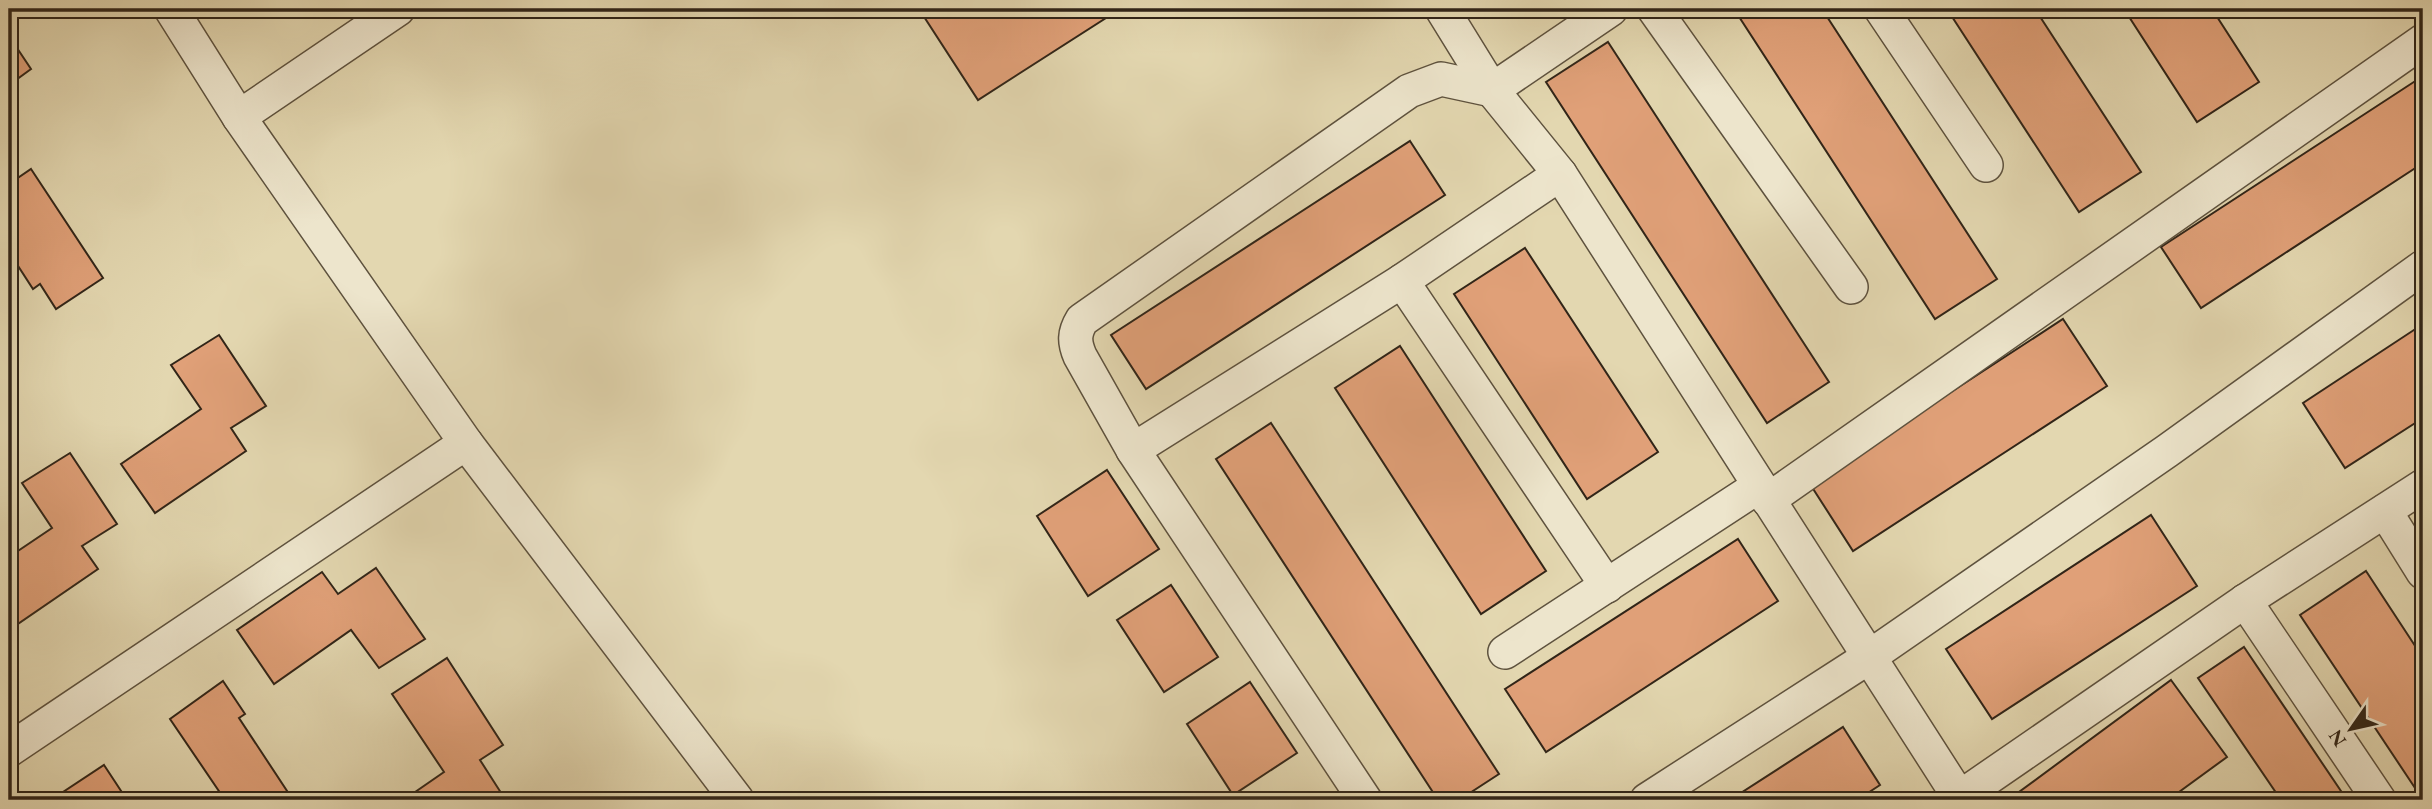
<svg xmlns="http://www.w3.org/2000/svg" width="2432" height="809" font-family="'EB Garamond',serif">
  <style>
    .building { fill: #e0a078; stroke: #312518; stroke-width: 2 }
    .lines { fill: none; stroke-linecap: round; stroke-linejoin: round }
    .minor-casing { stroke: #5e523e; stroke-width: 36 }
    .minor { stroke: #ede5cc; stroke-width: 33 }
  </style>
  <rect width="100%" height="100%" fill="#e3d7b0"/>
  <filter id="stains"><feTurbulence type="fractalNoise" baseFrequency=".00286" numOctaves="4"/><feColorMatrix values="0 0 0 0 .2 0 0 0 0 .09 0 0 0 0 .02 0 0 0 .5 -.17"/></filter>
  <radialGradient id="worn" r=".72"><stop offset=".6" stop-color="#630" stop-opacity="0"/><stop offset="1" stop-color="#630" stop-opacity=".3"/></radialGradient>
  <g class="building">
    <polygon points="919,9 1120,9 978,100"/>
    <polygon points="1734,9 1822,9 1997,279 1935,319"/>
    <polygon points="1947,9 2035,9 2141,172 2079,212"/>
    <polygon points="2124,9 2212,9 2259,82 2197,122"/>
    <polygon points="9,36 31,69 9,85"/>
    <polygon points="1608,42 1829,382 1767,423 1546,82"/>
    <polygon points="2423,76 2423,163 2201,308 2161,247"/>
    <polygon points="1410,141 1445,195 1146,389 1111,335"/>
    <polygon points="31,169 103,278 56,309 40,284 33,289 9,252 9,184"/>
    <polygon points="1525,248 1658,452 1587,499 1454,294"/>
    <polygon points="2063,319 2107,386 1853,551 1810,484"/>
    <polygon points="2423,324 2423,418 2345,468 2303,403"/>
    <polygon points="219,335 266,406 231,428 246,451 155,513 121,464 201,409 171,365"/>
    <polygon points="1400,346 1546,571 1481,614 1335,388"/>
    <polygon points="1271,423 1499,774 1459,800 1438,800 1216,459"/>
    <polygon points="70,453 117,524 82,546 98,569 9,630 9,557 52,528 22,483"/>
    <polygon points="1107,470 1159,549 1088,596 1037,516"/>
    <polygon points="2151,515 2197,586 1992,719 1946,649"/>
    <polygon points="1738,539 1778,601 1546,752 1505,689"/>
    <polygon points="376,568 425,639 379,668 351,630 274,684 237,630 322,572 338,594"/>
    <polygon points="2366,571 2423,658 2423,800 2300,615"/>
    <polygon points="1171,585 1218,657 1164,692 1117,620"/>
    <polygon points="2244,647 2347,800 2281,800 2198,678"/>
    <polygon points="447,658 503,745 480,760 505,799 503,800 405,799 444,772 392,694"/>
    <polygon points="2171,680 2227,757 2168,800 2025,800 2019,792"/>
    <polygon points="223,681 245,714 239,718 293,800 225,800 170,719"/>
    <polygon points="1250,682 1297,753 1233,795 1187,724"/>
    <polygon points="1843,727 1880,785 1857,800 1730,800"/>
    <polygon points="104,765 127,800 60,800 57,796"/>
  </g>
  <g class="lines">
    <defs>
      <g id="minor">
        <polyline points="171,9 239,117 466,443 737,800"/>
        <polyline points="1442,9 1492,90 1560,174 1961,800"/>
        <polyline points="1654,9 1851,287"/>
        <polyline points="1881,9 1986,165"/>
        <polyline points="239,117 398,9"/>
        <polyline points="1402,281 1607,586"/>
        <path d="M1133 450 1080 356C1074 342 1074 333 1082 320L1409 91 1441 79 1492 90 1611 9"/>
        <polyline points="1768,500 2423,41"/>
        <polyline points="2385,511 2423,572"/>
        <polyline points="2245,601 2379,800"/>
        <polyline points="1505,652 1759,486"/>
        <polyline points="9,750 466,443"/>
        <polyline points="1365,800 1133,450 1402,281 1560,174"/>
        <polyline points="1647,800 1869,657 2167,451 2423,267"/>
        <polyline points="1956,800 2245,601 2423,486"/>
      </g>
    </defs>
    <use href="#minor" class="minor-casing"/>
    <use href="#minor" class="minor"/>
  </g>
  <rect width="2432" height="809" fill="none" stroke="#e3d7b0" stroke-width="35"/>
  <rect x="10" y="10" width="2411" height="788" fill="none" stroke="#312518" stroke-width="3.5"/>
  <rect x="18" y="18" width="2397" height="774" fill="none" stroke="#312518" stroke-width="2"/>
  <g transform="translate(2351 729) rotate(236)" stroke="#ede5cc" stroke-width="5" paint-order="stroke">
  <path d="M0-5L12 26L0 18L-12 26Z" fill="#312518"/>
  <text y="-10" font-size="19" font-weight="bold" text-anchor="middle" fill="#312518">N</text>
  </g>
  <rect width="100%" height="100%" filter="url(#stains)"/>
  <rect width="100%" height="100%" fill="url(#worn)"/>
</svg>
